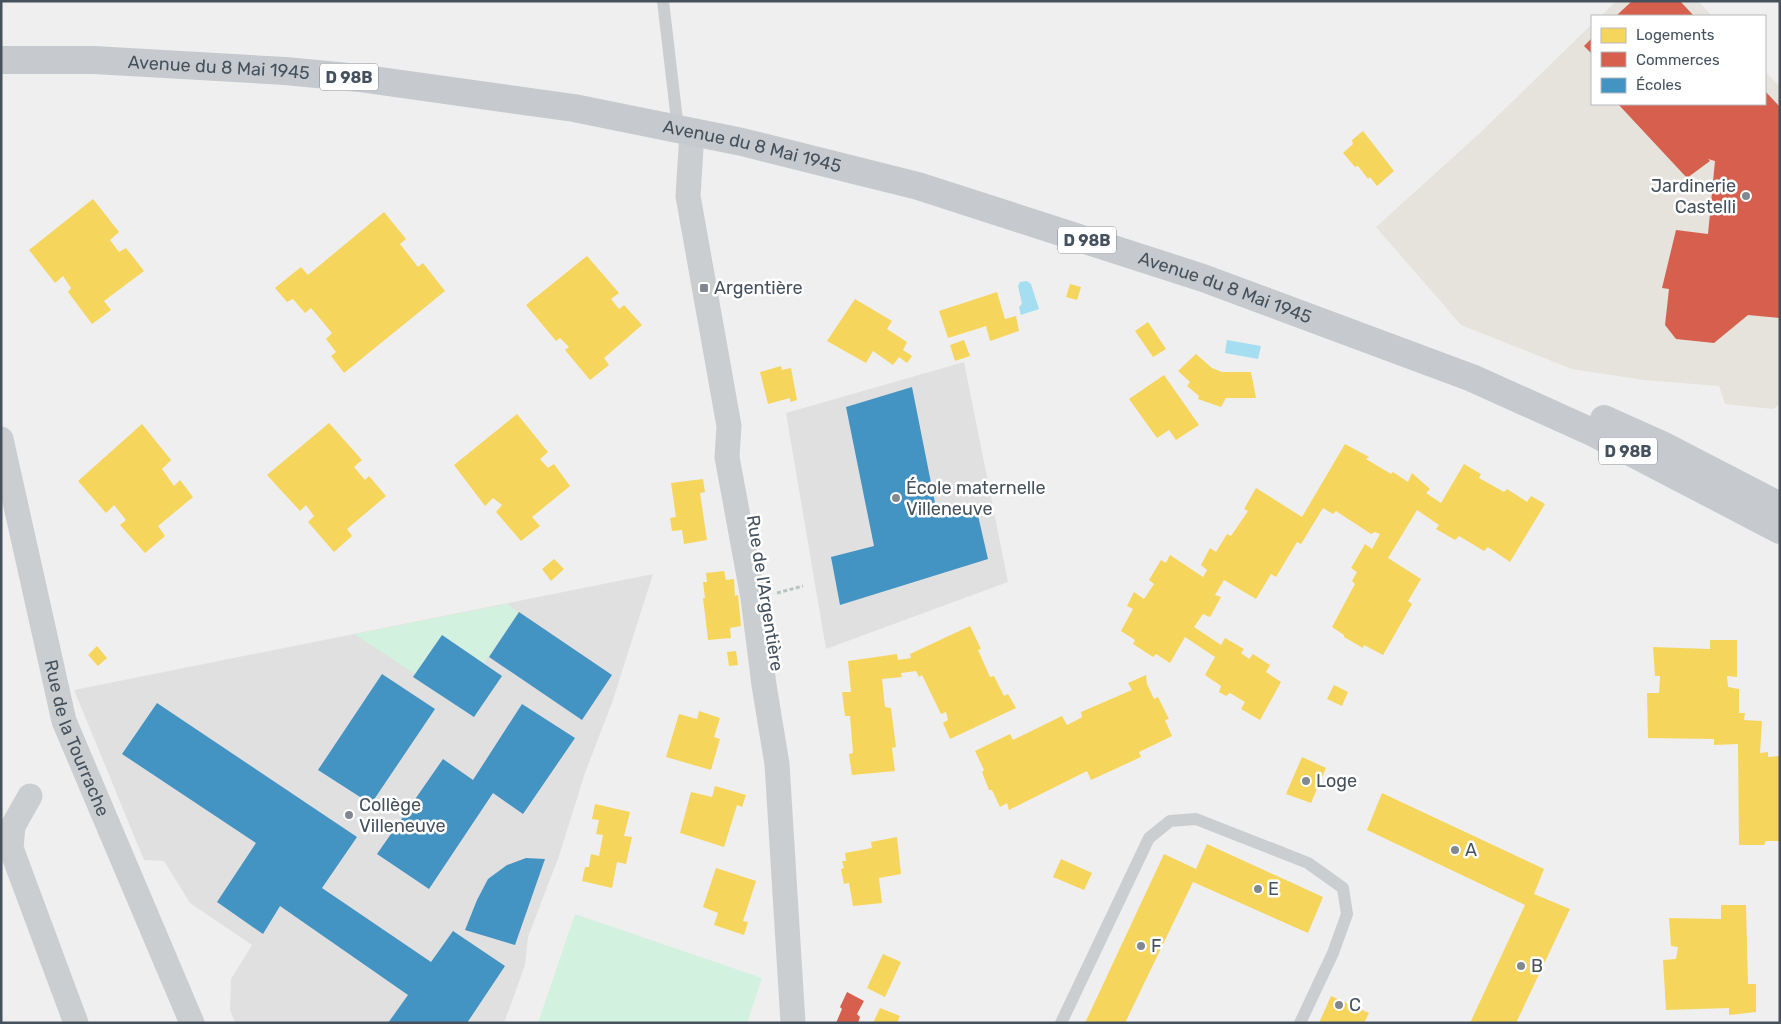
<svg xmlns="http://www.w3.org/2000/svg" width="1781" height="1024" font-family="Rubik,sans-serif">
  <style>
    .commercial { fill: #e5e3dc }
    .education { fill: #e1e0e1 }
    .green { fill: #d2f1df }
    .water { fill: #a4def0 }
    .homes { fill: #f6d55c }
    .shops { fill: #d6604d }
    .schools { fill: #4393c3 }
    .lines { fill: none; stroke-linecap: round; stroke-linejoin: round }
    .path { stroke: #b7c4c1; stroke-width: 3; stroke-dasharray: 4 2.5; stroke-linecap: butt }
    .lane { stroke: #cbced0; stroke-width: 12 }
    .street { stroke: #cbced0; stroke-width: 25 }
    .primary { stroke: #c6cace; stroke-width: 28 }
    .poi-dot { fill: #818890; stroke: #fff; stroke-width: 2 }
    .labels { text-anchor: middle; stroke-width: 5; stroke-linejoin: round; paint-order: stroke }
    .shield { fill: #fff; stroke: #7d858e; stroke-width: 1 }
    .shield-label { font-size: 16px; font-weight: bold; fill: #45515d }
    .street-label { font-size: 18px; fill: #45515d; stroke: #fff }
    .poi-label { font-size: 18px; fill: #45515d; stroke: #fff; text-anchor: start }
  </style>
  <rect width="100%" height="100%" fill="#f0efef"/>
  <g class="commercial">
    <polygon points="1616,1 1698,1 1712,16 1601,16"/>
    <polygon points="1592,24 1592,104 1765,104 1765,71 1780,87 1780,404 1773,409 1725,404 1719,386 1644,380 1572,369 1461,325 1376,227 1481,132"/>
  </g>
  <g class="education">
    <polygon points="964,362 1008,582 826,649 786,413"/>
    <polygon points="653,574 613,700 585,773 559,856 528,937 525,965 504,1023 235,1023 230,1010 231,979 252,945 190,903 164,861 144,860 74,690"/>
  </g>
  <g class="green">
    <polygon points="507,604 519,612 484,663 442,635 415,674 354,634"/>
    <polygon points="575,914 762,978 747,1023 538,1023"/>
  </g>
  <g class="water">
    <polygon points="1027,281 1031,284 1039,309 1021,315 1019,307 1022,304 1018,286 1020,282"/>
    <polygon points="1227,340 1261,346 1258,359 1225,353"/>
  </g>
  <g class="homes">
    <polygon points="1363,131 1394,171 1377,186 1370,177 1368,179 1358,166 1355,167 1343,153 1353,144 1352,140"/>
    <polygon points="93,199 119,232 110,240 119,252 126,248 144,271 104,301 111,310 92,324 68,292 71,288 63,276 55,283 29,250"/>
    <polygon points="384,212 406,239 400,244 418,267 423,263 445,291 344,373 331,356 336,352 326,339 332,333 311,308 305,313 293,299 287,302 275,288 301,267 308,275"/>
    <polygon points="587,256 619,293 611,299 619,309 624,305 642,325 604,358 609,365 590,380 565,350 569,347 560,338 556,341 526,305"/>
    <polygon points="1070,284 1081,287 1077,300 1066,297"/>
    <polygon points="997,292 1005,319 1016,316 1019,331 990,341 986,326 948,338 939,311"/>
    <polygon points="855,299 892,321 887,329 907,342 903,350 912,356 907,363 899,357 893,365 873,351 866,363 827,341"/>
    <polygon points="1148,322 1166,349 1153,357 1135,331"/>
    <polygon points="964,340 970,356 955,361 950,345"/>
    <polygon points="1196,354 1212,368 1222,372 1251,372 1256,398 1226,398 1221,407 1198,399 1199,396 1187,386 1190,382 1178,371"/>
    <polygon points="781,366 782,370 791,368 797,400 790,402 790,398 768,404 760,372"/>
    <polygon points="1164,375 1199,425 1176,440 1169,430 1157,438 1129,399"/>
    <polygon points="517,414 548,452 540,459 548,468 554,464 570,486 532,517 540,526 521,541 496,512 502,505 493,498 485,506 454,465"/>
    <polygon points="329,423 362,460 354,467 365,480 369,476 386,496 347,529 352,536 334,552 308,522 314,516 306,505 300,511 267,475"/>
    <polygon points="142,424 171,460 162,469 174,486 180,480 193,497 158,526 165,536 145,553 120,525 126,520 114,505 106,513 78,481"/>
    <polygon points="1345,444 1369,457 1366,459 1391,474 1393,472 1408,482 1412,473 1430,489 1426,493 1441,503 1464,464 1481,474 1479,478 1504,492 1507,489 1527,502 1531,496 1545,504 1510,562 1488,547 1484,551 1459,536 1455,540 1436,529 1439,525 1417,510 1388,558 1421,579 1408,601 1412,604 1383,655 1364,645 1363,648 1344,637 1344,635 1332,627 1355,584 1352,581 1357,572 1351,568 1365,544 1372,549 1380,534 1375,532 1371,534 1336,511 1333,514 1323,508 1301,544 1297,542 1276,577 1271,574 1256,599 1224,580 1215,595 1221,597 1210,617 1203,614 1194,627 1221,645 1225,638 1244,649 1241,653 1249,659 1253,654 1270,665 1266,672 1281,682 1260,720 1241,709 1245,702 1230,693 1226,696 1219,692 1221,686 1205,675 1215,657 1185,637 1170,663 1156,654 1153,657 1133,644 1135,640 1121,631 1133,609 1127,606 1134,592 1144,599 1154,584 1149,580 1161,560 1166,563 1170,555 1203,577 1207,570 1201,565 1210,548 1216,552 1227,534 1231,536 1248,511 1244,509 1256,488 1302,517"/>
    <polygon points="703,479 705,492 700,493 707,540 684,544 682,530 672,531 670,518 676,517 671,483"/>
    <polygon points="554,559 564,569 551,581 542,569"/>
    <polygon points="724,571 726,580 734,579 735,596 738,595 741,626 730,628 731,638 708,640 703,598 705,598 703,582 707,582 706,573"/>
    <polygon points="970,626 981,649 978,650 990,677 994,676 1004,696 1008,694 1016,708 950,739 943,723 948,720 946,712 941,714 922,675 919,677 916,671 901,673 902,677 882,679 885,707 891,708 896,747 892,748 895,771 852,775 849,754 853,753 850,716 845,716 842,692 851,692 848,661 897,654 898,660 911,658 910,654"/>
    <polygon points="1710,640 1737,640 1737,677 1727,676 1728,687 1739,689 1739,713 1745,713 1744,720 1762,721 1760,753 1768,752 1768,757 1780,756 1780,841 1766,841 1764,845 1739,845 1738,744 1714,745 1714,739 1648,738 1647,693 1659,693 1660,676 1655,676 1653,647 1710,649"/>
    <polygon points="97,646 107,658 98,666 88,655"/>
    <polygon points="736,651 738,665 729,666 727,652"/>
    <polygon points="1146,675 1147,684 1154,699 1158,697 1169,719 1165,720 1172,736 1139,752 1141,757 1091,780 1087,771 1009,810 1007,803 1000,807 992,790 989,790 982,772 984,770 975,751 1010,734 1013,740 1062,716 1067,725 1077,720 1082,717 1081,712 1132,690 1128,683"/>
    <polygon points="1334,685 1348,692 1342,706 1327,699"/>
    <polygon points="699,711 720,718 714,737 720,739 711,770 666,757 679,714 697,719"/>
    <polygon points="1302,757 1326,768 1311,803 1286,794"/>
    <polygon points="715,786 746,795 742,807 737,805 724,847 680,833 691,792 712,797"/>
    <polygon points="1382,793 1544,869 1534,894 1570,909 1516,1023 1470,1023 1525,905 1367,830"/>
    <polygon points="595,804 630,812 624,836 632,837 626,864 617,862 612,888 582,881 585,867 589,867 591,854 599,856 603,835 596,834 599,820 592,819"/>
    <polygon points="897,837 901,874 879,878 882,903 853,906 849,883 844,884 841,869 844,868 842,861 846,861 845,853 872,848 871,842"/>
    <polygon points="1207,844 1323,897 1308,933 1193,882 1125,1023 1085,1023 1164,854 1196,869"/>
    <polygon points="1061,859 1092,873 1084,890 1053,877"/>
    <polygon points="716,868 756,881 743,921 748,922 744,935 714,925 718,913 703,907"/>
    <polygon points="1721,905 1746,905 1748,984 1756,984 1756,1012 1729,1015 1729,1008 1666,1010 1663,960 1676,959 1678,947 1671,946 1669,918 1721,919"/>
    <polygon points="883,954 901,962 885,997 867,988"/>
    <polygon points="1331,996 1369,1013 1364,1023 1319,1023"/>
    <polygon points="880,1008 900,1016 897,1023 873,1023"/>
  </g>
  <g class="shops">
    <polygon points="1632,1 1680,1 1694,16 1616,16"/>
    <polygon points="1592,38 1592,54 1584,46"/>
    <polygon points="1765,91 1780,107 1780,318 1748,315 1714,343 1676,339 1665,325 1669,289 1662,288 1676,230 1708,234 1715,161 1708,159 1710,161 1687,178 1618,104 1765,104"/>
    <polygon points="847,992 864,1001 857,1014 860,1017 858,1023 836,1023 842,1009 840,1007"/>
  </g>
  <g class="schools">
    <polygon points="912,387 938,518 977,511 988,559 840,605 831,557 874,546 846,407"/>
    <polygon points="519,612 612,675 582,720 489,657"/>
    <polygon points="442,635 502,676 474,717 413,677"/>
    <polygon points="382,674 435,709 371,804 318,770"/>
    <polygon points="157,703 357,837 322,888 431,962 453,931 505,966 467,1023 388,1023 408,995 280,906 263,934 217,902 256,843 122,754"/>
    <polygon points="522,704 575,738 523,814 493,793 429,889 377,854 443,759 473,780"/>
    <polygon points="526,858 545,859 515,945 465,930 477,900 488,879 507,865"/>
  </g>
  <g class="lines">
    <polyline class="path" points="777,593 803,586"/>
    <g class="lane">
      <polyline points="663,1 678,129"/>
      <polyline points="1061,1023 1149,838 1170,821 1196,819 1308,863 1343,888 1347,914 1333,953 1300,1023"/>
    </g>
    <g class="street">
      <polyline points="692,132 688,196 729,426 727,457 753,598 764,685 777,764 793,1023"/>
      <path id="s1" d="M1 439 64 721 192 1023"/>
      <polyline points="30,796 13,826 11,848 76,1023"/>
    </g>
    <g class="primary">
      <path id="s2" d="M1 60H94L285 71 359 78 574 108 742 142 918 186 1203 278 1472 378 1594 433 1780 530"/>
      <polyline points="1604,419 1662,445 1780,506"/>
    </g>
  </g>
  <g class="poi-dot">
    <circle cx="1746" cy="196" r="5"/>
    <rect x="699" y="283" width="10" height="10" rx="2.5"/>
    <circle cx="896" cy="498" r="5"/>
    <circle cx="1306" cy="781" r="5"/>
    <circle cx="349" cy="815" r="5"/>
    <circle cx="1455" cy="850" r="5"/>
    <circle cx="1258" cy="889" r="5"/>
    <circle cx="1141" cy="946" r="5"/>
    <circle cx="1521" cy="966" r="5"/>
    <circle cx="1339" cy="1005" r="5"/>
  </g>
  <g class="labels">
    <g class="shield">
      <rect x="320" y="63.5" width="58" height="27" rx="4"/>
      <rect x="1058" y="226.5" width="58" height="27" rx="4"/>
      <rect x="1599" y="437.5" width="58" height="27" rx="4"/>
    </g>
    <g class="shield-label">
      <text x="349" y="83">D 98B</text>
      <text x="1087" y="246">D 98B</text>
      <text x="1628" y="457">D 98B</text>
    </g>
    <g class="street-label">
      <text dy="6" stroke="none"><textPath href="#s2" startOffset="218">Avenue du 8 Mai 1945</textPath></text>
      <text dy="6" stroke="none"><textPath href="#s2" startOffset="758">Avenue du 8 Mai 1945</textPath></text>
      <text dy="6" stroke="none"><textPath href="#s2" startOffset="1252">Avenue du 8 Mai 1945</textPath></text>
      <text transform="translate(765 593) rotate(81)" y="6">Rue de l'Argentière</text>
      <text dy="6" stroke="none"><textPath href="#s1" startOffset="309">Rue de la Tourrache</textPath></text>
    </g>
    <g class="poi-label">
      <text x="1736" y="192" text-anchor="end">Jardinerie<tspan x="1736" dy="21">Castelli</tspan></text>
      <text x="714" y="294">Argentière</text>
      <text x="906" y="494">École maternelle<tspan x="906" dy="21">Villeneuve</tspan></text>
      <text x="1316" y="787">Loge</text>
      <text x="359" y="811">Collège<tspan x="359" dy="21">Villeneuve</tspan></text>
      <text x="1465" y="856">A</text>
      <text x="1268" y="895">E</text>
      <text x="1151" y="952">F</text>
      <text x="1531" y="972">B</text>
      <text x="1349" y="1011">C</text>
    </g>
  </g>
  <rect width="1781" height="1024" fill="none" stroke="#45515d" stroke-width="5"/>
  <rect x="1591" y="15" width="175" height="90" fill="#ffffff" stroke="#b5b9be"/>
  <rect x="1601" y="28" width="25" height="15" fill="#f6d55c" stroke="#b5b9be"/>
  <text x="1636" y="40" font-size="15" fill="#45515d">Logements</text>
  <rect x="1601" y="52" width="25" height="15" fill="#d6604d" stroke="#b5b9be"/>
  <text x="1636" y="65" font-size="15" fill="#45515d">Commerces</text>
  <rect x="1601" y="78" width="25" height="15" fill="#4393c3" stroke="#b5b9be"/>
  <text x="1636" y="90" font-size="15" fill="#45515d">Écoles</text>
</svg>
